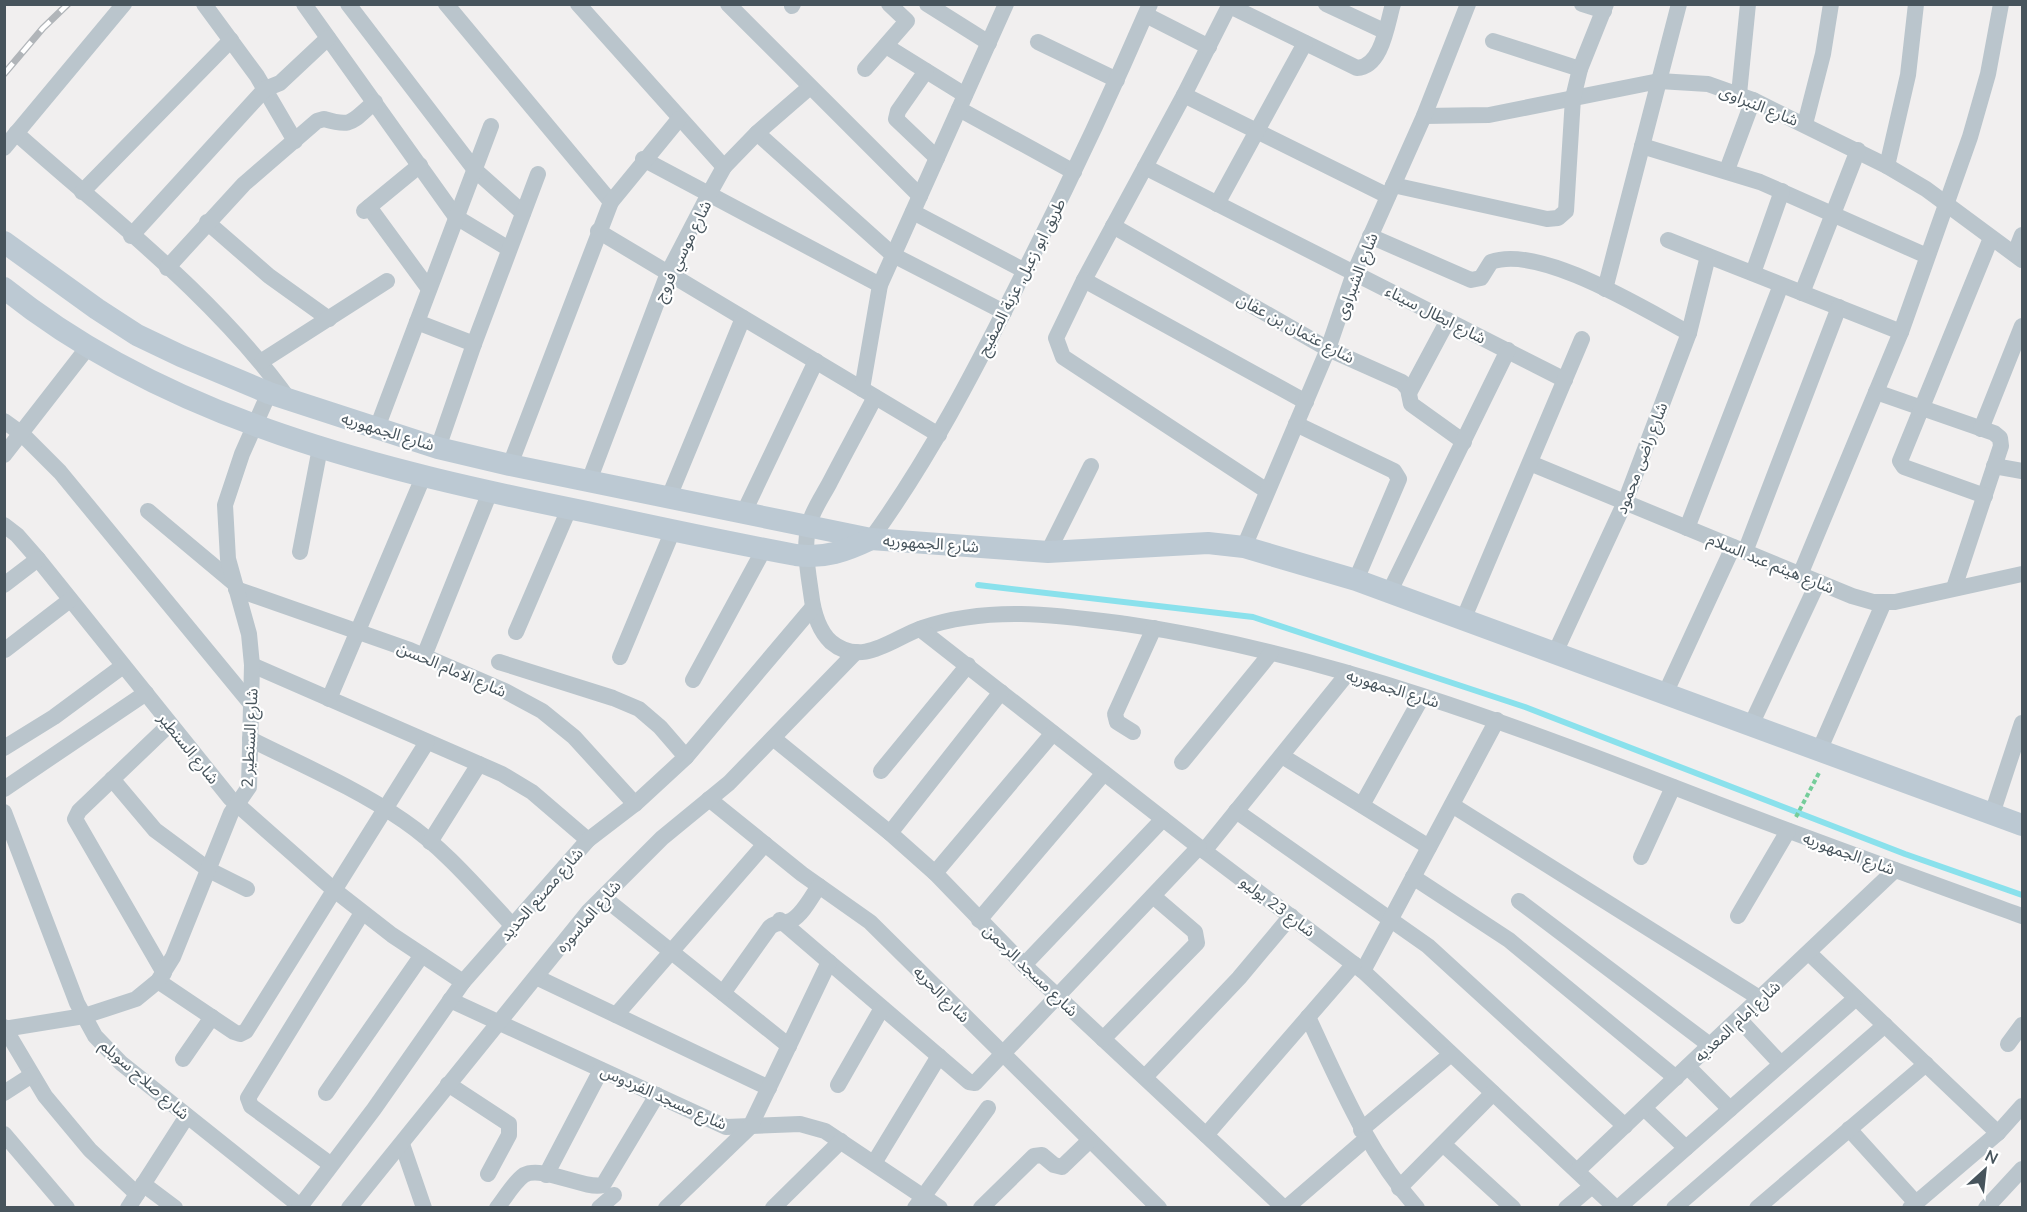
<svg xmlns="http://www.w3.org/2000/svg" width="2027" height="1212" font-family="'Nunito Sans','Noto Sans Arabic',sans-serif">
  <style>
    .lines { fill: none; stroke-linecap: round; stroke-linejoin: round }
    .stream { stroke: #8ae1ec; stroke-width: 6 }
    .path { stroke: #75cd9a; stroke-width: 4; stroke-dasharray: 4.5 3; stroke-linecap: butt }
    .street { stroke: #bac5cc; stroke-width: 16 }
    .secondary { stroke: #bcc9d3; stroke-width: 22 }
    .rail-casing { stroke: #b1b5b9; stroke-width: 7 }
    .rail { stroke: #fff; stroke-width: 4.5; stroke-dasharray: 14; stroke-linecap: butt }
    .labels { text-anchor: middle; stroke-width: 4.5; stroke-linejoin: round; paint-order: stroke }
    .street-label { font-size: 16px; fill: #47545c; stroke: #fff }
  </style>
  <rect width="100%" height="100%" fill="#f1efef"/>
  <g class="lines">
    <polyline class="stream" points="978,585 1253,617 1525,707 1905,854 2022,895"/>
    <polyline class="path" points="1796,817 1820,771"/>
    <g class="street">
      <polyline points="204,4 257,76 295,141"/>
      <polyline points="304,4 456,217 509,249"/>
      <polyline points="348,4 475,170 523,213"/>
      <polyline points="446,4 611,202"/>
      <polyline points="578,4 724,167"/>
      <polyline points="728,4 920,196"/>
      <polyline points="927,4 989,43"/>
      <polyline points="1230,4 1184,95 1084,280 1056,338 1063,357 1267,491"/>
      <polyline points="1326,4 1384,31"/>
      <polyline points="1582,4 1604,11"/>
      <polyline points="792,6 793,4"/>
      <path d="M1230 6 1357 68C1382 67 1387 24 1393 4"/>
      <polyline points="1146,15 1209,47"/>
      <polyline points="1493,41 1580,69"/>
      <polyline points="1038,42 1117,80"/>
      <polyline points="886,46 965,95"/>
      <polyline points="865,69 907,21 889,4"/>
      <polyline points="926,71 898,111 896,119 937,158"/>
      <polyline points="1739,94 1748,4"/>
      <polyline points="1184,95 1388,196"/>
      <polyline points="959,109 1074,172"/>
      <polyline points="1424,116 1489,115 1659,81 1708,84 1753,100 1887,166 1926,189 2022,260"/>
      <polyline points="1805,124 1823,54 1831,4"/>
      <path d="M16 133C109 216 218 299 290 401"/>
      <polyline points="757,133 893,255 1004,312"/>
      <polyline points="1642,146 1760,182 1927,256"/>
      <polyline points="4,148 124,4"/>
      <polyline points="643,159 880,285"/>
      <polyline points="1887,166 1908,75 1916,4"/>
      <polyline points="1145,167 1565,380"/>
      <polyline points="1727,170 1753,100"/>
      <polyline points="1393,185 1547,219 1558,218 1566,211 1573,98 1580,69 1606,4"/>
      <polyline points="82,192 231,40"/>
      <polyline points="1217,204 1305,43"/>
      <polyline points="369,207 429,289"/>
      <polyline points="364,211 420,165"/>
      <polyline points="913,212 1025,271"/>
      <polyline points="207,222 269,276 329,319"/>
      <polyline points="1113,226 1328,349 1402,382 1408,389 1411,404 1464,442"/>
      <polyline points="598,231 939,435"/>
      <polyline points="131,236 265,89 280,83 328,38"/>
      <path d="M1370 236 1471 280 1481 278 1491 262C1540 244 1644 309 1689 333"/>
      <polyline points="1668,240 1901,332"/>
      <polyline points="2015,253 2022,235"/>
      <path d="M167 268 244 184 317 121 324 119C354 128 351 121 375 102"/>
      <polyline points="1753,273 1782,191"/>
      <polyline points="1084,280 1306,402"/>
      <polyline points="1605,289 1679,4"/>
      <polyline points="1802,293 1858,150"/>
      <polyline points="417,322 474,344"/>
      <polyline points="262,361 387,281"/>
      <polyline points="862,389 880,285 1006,4"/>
      <polyline points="1876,392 1994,433 2000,438 2001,446 1954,588"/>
      <polyline points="1409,393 1448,320"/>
      <path d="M875 397C860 426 844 455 829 484 822 497 812 511 809 525 803 547 808 571 811 593 813 610 818 630 831 642 862 668 893 638 922 628 989 605 1058 615 1126 624 1329 653 1524 729 1715 803 1817 842 1920 879 2022 916"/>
      <polyline points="4,421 22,434 60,472 251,704"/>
      <polyline points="1296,424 1394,471 1399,479 1356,580"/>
      <polyline points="377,428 491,126"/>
      <polyline points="1981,429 2022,326"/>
      <polyline points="438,448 474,344 538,174"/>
      <polyline points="4,455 88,347"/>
      <polyline points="1530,463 1852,596 1873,602 1895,602 2022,574"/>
      <polyline points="510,465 611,202 679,119"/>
      <polyline points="1994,466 2022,471"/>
      <polyline points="589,481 668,273 709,194 724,167 757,133 810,87"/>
      <polyline points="1985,496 1904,467 1900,461 1991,238"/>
      <polyline points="669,497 743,318"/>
      <polyline points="148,511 234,583"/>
      <polyline points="744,512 816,361"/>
      <polyline points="4,525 17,535 38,559 230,798 333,889 392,935 463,982"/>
      <polyline points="1687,528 1781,285"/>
      <path d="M871 539C929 459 974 372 1018 284 1065 192 1109 99 1150 4"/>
      <polyline points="1244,547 1328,349 1354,273 1424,116 1468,4"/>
      <polyline points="300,552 320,448"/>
      <polyline points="1048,552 1091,466"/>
      <polyline points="1745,552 1839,307"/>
      <polyline points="1800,575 1901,332 1970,137 1988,74 2001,4"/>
      <polyline points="4,585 38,559"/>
      <polyline points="236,589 410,650 505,691 542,711 574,737 635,804"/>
      <polyline points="1389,593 1508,350"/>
      <polyline points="1463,620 1582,339"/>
      <polyline points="920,629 1199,847 1363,971 1616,1208"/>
      <polyline points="516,632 569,509"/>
      <polyline points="5,650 70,600"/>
      <polyline points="1555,653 1625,502 1689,333 1708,256"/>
      <polyline points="424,656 490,492"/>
      <polyline points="620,657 673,530"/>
      <polyline points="499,662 613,698 639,709 660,727 686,757"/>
      <polyline points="252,665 502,774 532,792 588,840"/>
      <polyline points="693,680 764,549"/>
      <polyline points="1665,694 1733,547"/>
      <polyline points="329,699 424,475"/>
      <polyline points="1751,725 1818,582"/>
      <polyline points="1133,732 1117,722 1115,714 1154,628"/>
      <polyline points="773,738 890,833 935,873 1024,965 1284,1208"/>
      <path d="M250 739C302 765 356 788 404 821 445 849 479 890 513 926"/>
      <polyline points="4,748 54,717 123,666"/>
      <polyline points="1819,751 1884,602"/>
      <polyline points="1282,756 1429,847"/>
      <polyline points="1182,762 1271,653"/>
      <polyline points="881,771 968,665"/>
      <polyline points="112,779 155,830 209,870 247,889"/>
      <polyline points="4,789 146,693"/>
      <polyline points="709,799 802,874 870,922 1159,1208"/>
      <polyline points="1362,805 1422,697"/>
      <polyline points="1452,805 1761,999"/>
      <polyline points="1236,811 1428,946 1625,1126"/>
      <polyline points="4,812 77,1003 95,1036 121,1063 300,1206"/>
      <polyline points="1992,814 2022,723"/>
      <polyline points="890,833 1001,692"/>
      <polyline points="430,842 479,764"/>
      <polyline points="1204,851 1348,673"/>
      <polyline points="1641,857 1673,787"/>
      <polyline points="935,873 1053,733"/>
      <polyline points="1413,877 1509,940 1676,1078"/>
      <polyline points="603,897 789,1046"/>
      <polyline points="1519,901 1711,1046"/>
      <polyline points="1738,916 1788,831"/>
      <polyline points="780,920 969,1082 975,1083 1199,847"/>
      <polyline points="979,920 1104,773"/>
      <polyline points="1809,953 1998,1133"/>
      <polyline points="1024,965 1163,819"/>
      <polyline points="1363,971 1497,720"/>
      <polyline points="164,973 75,819 79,811 170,724"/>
      <polyline points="536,977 769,1088"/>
      <polyline points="158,981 234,1032 240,1034 246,1031 427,742"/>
      <path d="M723 993 770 927C778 920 784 925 792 920 803 914 812 896 819 886"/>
      <polyline points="450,1000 726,1127 800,1124 825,1131 940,1208"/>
      <polyline points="616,1015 765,844"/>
      <path d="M1308 1017C1340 1085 1367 1151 1417 1208"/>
      <polyline points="1739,1019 1781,1064"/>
      <polyline points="4,1027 45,1096 90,1150 137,1194"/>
      <polyline points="4,1029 84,1016 136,999 158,981 173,957 231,813 249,787 252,665 249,634 228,559 225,505 242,454 269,393"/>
      <polyline points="1103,1039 1197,943 1195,932 1153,896"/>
      <polyline points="2008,1044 2022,1025"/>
      <polyline points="183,1059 212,1017"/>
      <polyline points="1688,1067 1730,1109"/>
      <polyline points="1145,1077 1239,978 1291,916"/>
      <polyline points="448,1084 509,1124 509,1135 488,1174"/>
      <polyline points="838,1085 882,1008"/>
      <polyline points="4,1093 32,1075"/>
      <polyline points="326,1093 422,955"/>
      <polyline points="1644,1108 1686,1148"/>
      <polyline points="1849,1129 1916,1203"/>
      <polyline points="1361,1130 1451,1054"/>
      <polyline points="4,1134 67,1208"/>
      <polyline points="1206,1135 1354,964"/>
      <polyline points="402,1144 424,1208"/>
      <polyline points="1443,1144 1513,1208"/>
      <polyline points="874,1163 939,1056"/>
      <polyline points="330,1164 251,1106 248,1098 362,913"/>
      <polyline points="1577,1171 1895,870"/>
      <polyline points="546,1175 601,1070"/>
      <polyline points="143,1184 175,1208"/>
      <polyline points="1399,1188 1493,1093"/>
      <polyline points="128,1208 187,1116"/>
      <polyline points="299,1208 374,1109 463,982 588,840 635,804 686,757 813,607"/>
      <polyline points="349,1208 588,912 662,838 729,783 856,652"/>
      <path d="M497 1208C505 1198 514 1182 524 1175 542 1165 585 1190 603 1185L657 1095"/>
      <polyline points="599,1208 614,1195"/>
      <polyline points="666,1208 750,1127 829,962"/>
      <polyline points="773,1208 841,1141"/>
      <polyline points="915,1208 988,1108"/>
      <polyline points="981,1208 1034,1156 1042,1155 1054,1165 1062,1167 1090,1140"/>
      <polyline points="1286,1208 1366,1139"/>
      <polyline points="1566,1208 1592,1186"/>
      <polyline points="1618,1208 1856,998"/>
      <polyline points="1674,1208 1885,1025"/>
      <polyline points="1757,1208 1926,1064"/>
      <polyline points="1910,1208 1998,1133 2022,1106"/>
      <polyline points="1986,1208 2022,1169"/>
    </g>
    <g class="secondary">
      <polyline points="4,242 97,309 137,335 181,356 269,393 438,448 510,465 871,539 1048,552 1208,543 1244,547 1356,580 2022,825"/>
      <path d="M4 288C169 421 384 471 587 512 656 527 726 542 796 555 824 559 846 551 871 539"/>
    </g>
    <defs>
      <polyline id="rail" points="4,74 43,28 68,4"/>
    </defs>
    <use href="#rail" class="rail-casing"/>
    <use href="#rail" class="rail"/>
  </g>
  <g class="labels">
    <g class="street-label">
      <text transform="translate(1759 105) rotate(22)" y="6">شارع النبراوى</text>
      <text transform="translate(682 251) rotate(-64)" y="6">شارع موسي فروج</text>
      <text transform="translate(1356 276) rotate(-69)" y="6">شارع الشبراوى</text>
      <text transform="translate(1021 277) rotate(-63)" y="6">طريق ابو زعبل, عزبة الصفيح</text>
      <text transform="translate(1436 314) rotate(27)" y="6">شارع ابطال سيناء</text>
      <text transform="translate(1296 328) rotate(28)" y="6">شارع عثمان بن عفان</text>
      <text transform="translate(388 431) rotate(17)" y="6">شارع الجمهوريه</text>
      <text transform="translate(1641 458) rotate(-69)" y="6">شارع راضى محمود</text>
      <text transform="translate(931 543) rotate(4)" y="6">شارع الجمهوريه</text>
      <text transform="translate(1771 563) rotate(22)" y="6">شارع هيثم عبد السلام</text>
      <text transform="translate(452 669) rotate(23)" y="6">شارع الامام الحسن</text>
      <text transform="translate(1393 688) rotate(17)" y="6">شارع الجمهوريه</text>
      <text transform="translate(249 738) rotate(-87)" y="6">شارع السنطير 2</text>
      <text transform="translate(189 748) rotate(51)" y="6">شارع السنطير</text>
      <text transform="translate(1849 853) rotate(20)" y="6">شارع الجمهوريه</text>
      <text transform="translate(541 894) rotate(-49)" y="6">شارع مصنع الحديد</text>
      <text transform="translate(1278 906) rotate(37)" y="6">شارع 23 يوليو</text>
      <text transform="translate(588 916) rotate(-49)" y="6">شارع الماسوره</text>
      <text transform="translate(1031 970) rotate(44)" y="6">شارع مسجد الرحمن</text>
      <text transform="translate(942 994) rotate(45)" y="6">شارع الحريه</text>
      <text transform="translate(1737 1021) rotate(-43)" y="6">شارع إمام المعديه</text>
      <text transform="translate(145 1079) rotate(41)" y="6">شارع صلاح سويلم</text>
      <text transform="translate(664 1097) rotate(24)" y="6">شارع مسجد الفردوس</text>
    </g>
  </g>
  <rect width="2027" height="1212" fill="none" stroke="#47545c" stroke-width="12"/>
  <g transform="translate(1985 1170) rotate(27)" stroke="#ffffff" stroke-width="4.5" paint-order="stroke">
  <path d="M0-4.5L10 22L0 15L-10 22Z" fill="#47545c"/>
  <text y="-9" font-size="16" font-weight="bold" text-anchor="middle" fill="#47545c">N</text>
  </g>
</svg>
